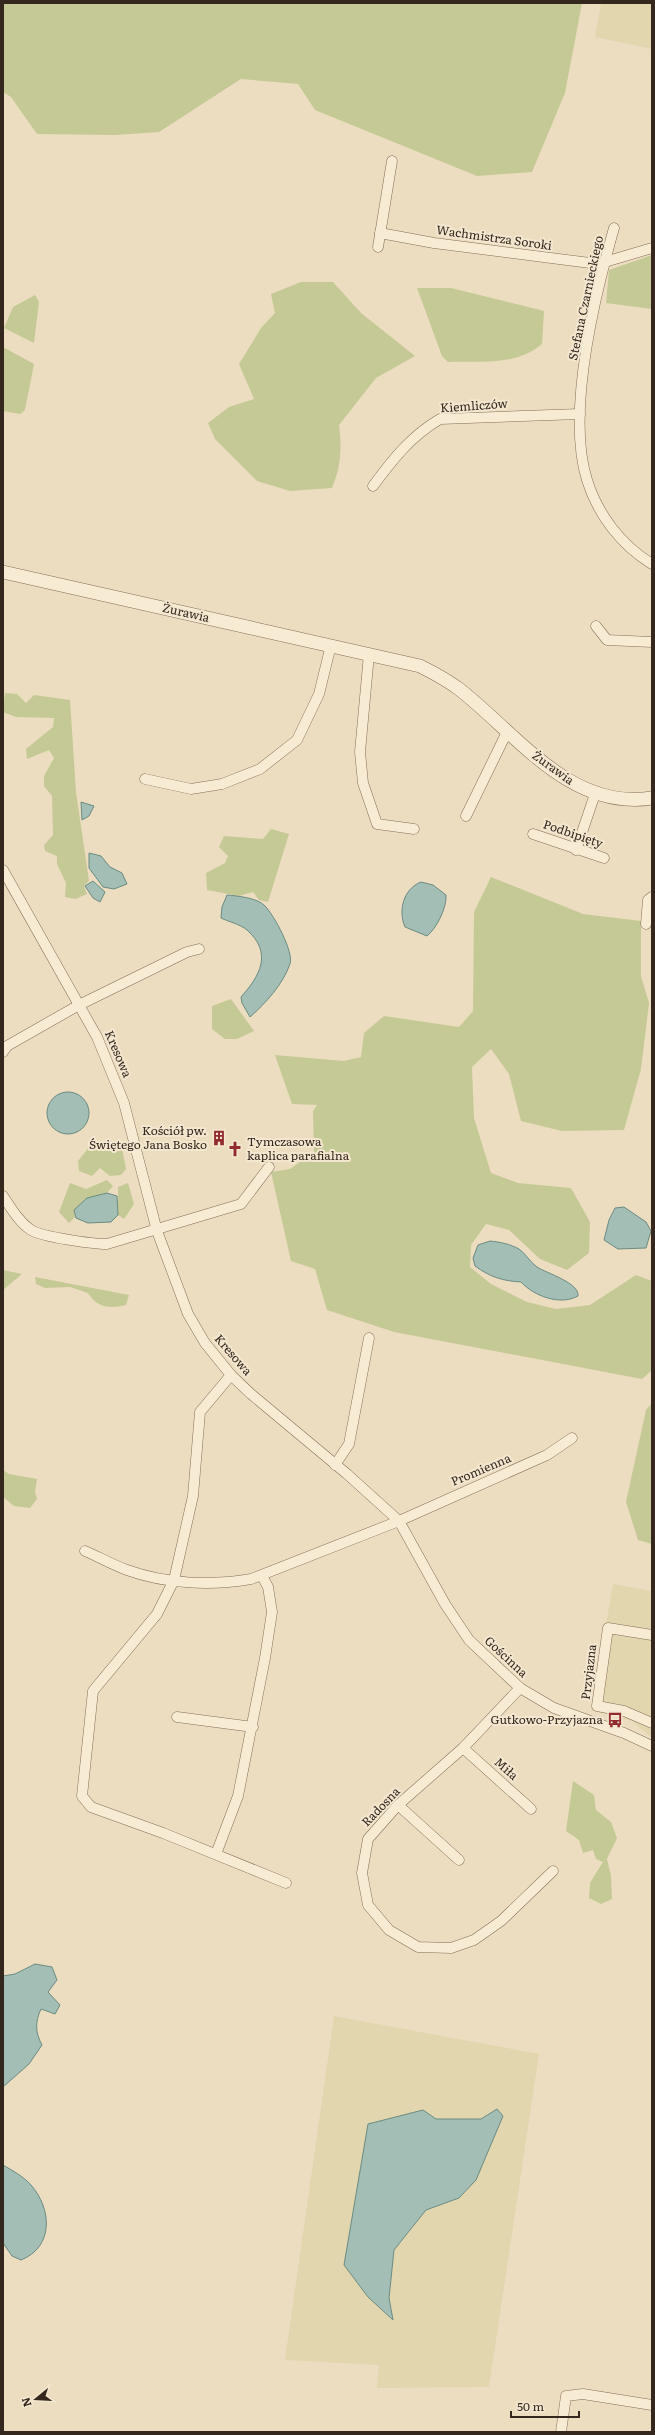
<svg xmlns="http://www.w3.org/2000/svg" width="655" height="2435" font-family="Literata,serif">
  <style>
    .farmland { fill: #e1d6ae; fill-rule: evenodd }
    .green { fill: #c5c995 }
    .water { fill: #a3beb5; stroke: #6b8b82 }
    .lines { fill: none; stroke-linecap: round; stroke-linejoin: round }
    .minor-casing { stroke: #846e59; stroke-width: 11 }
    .tertiary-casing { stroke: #846e59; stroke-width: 14 }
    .minor { stroke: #f7ebd3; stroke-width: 10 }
    .tertiary { stroke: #f7ebd3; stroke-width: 13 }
    .labels { text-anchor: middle; stroke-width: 4; stroke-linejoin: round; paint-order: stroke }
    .street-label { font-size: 12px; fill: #34271d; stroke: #f4e7cf }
    .poi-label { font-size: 12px; fill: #34271d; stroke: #f4e7cf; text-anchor: end }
  </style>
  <rect width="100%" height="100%" fill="#ecddc0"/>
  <g class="farmland">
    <polygon points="601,3 652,3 652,49 595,37"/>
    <polygon points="613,1584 652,1591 652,1738 632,1721 591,1710"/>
    <path d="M334 2016 539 2054 489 2387 377 2388 379 2365 285 2360ZM497 2109 503 2116 459 2198 426 2210 394 2250 389 2298 393 2319 368 2297 423 2110 436 2119H481Z"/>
  </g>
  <g class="green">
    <polygon points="3,3 582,3 565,93 532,172 477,176 315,110 298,84 241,79 159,132 115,135 37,134 11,97 3,92"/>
    <polygon points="652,255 652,309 606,303 609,270"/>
    <path d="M301 282H333L361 313 415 356 376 378 339 425C342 449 341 466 332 488L290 491 257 481 215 439 208 423 229 407 254 399 239 364 261 328 275 313 271 294Z"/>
    <path d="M417 288H451L544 311 542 344C517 366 479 361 448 362L442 356Z"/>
    <polygon points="35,295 39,302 34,343 4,328 13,307"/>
    <polygon points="3,347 34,364 25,410 20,414 3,411"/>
    <polygon points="5,693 17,694 26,703 34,695 70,700 76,792 89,881 84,886 87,894 75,899 65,897 66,883 57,864 57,856 45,851 44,845 53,835 52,796 44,786 44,776 54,758 49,750 27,759 26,749 53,727 54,718 16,717 3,712"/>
    <polygon points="271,829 289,834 268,902 259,900 253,892 239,896 207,890 206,873 225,863 228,856 219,847 224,836 263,839"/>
    <polygon points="491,877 583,914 641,921 641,976 649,1003 641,1069 624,1130 562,1131 521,1121 509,1074 491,1049 472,1067 474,1118 491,1173 518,1183 571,1188 590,1222 589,1253 567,1270 540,1259 509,1230 486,1224 471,1245 470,1267 491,1284 527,1302 556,1309 590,1305 636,1275 652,1281 652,1364 651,1371 642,1379 394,1332 327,1310 315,1269 291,1261 271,1172 290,1169 314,1152 313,1111 317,1105 292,1104 275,1055 344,1061 361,1057 364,1033 384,1016 459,1027 473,1011 474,912"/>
    <polygon points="231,999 254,1031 237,1039 225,1039 212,1029 212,1006"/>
    <polygon points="103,1143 113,1143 114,1149 122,1149 126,1169 121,1175 110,1176 100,1168 92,1176 79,1171 78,1161 90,1146 99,1151"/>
    <polygon points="107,1180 113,1186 107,1193 87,1198 74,1210 75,1217 69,1223 59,1212 70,1183 86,1189"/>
    <polygon points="128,1183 134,1204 124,1219 118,1215 118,1187"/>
    <polygon points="3,1270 22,1274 3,1290"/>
    <path d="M35 1277 129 1295 126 1305C110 1309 97 1308 88 1293L70 1287 45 1288 36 1284Z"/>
    <polygon points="652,1403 652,1544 638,1540 626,1502 646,1410"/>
    <polygon points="3,1470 9,1474 37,1479 35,1492 37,1499 30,1508 14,1506 3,1497"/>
    <polygon points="573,1781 594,1795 596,1810 611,1822 617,1838 607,1859 611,1876 612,1899 601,1904 589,1898 590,1883 603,1862 596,1859 593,1850 583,1853 579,1840 566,1831"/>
  </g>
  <g class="water">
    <polygon points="81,802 94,806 89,816 82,820"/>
    <polygon points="89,853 101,856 110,867 122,873 127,884 114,889 103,887 89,868"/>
    <polygon points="93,881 105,892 100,902 93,898 85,886"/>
    <path d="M421 882 433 885 446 895C447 907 437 928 427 936L405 927C398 911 403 889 421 882Z"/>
    <path d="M227 895C238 896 258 898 265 906 274 915 294 952 290 964 283 984 266 1003 250 1017L242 1003 241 997C260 976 273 953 247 930 240 924 229 922 221 918L222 907Z"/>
    <circle cx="68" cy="1113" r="21"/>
    <polygon points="107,1193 117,1196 118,1215 111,1222 88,1223 76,1218 74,1210 87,1198"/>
    <polygon points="624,1207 646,1222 651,1231 646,1248 618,1249 604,1240 609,1220 615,1208"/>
    <path d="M490 1241C500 1242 510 1244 519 1249 526 1254 530 1262 537 1267 546 1273 580 1283 578 1296 560 1306 534 1296 521 1282 503 1281 490 1277 475 1266L473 1258 478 1245Z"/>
    <path d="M35 1964 52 1967 57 1980 48 1992 60 2005 55 2014 41 2009C35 2022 35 2032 42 2045L29 2064 3 2087V1976L15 1974Z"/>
    <polygon points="497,2109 503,2116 476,2180 459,2198 426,2210 394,2250 389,2298 393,2320 368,2297 344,2265 368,2124 423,2110 436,2119 481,2119"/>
    <path d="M3 2165C13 2171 23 2176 31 2185 52 2209 54 2247 21 2260L12 2256 3 2243Z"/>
  </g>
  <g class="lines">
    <defs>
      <g id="minor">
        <path d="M614 228C595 295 566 413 587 480 598 515 621 545 652 564"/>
        <polyline points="380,233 434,243 598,264 652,248"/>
        <polyline points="378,247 392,161"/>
        <path d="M373 486C393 459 411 436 440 419L580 414"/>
        <polyline points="596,626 607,640 652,642"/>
        <polyline points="369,654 360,752 363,783 377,824 414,829"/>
        <polyline points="145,779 191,789 222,784 260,769 297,740 319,694 331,645"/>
        <polyline points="466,816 507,732"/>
        <polyline points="533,834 604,858"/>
        <polyline points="576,850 595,794"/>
        <polyline points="3,870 97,1037 124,1103 157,1231 188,1314 205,1343 231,1375 251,1394 347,1474 399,1521 445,1604 469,1640 520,1688 554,1708 624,1733 652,1746"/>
        <polyline points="646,924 648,900 652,897"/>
        <polyline points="3,1052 7,1046 79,1005 187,952 199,949"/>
        <path d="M3 1196C11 1208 19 1222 31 1230 42 1237 93 1244 107 1244L241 1204 269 1167"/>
        <polyline points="231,1375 200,1412 193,1496 174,1580 157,1614 93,1691 82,1796 91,1807 163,1833 286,1883"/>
        <polyline points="335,1465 349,1444 369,1338"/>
        <path d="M85 1551C99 1557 113 1565 127 1570 166 1584 211 1586 251 1579L399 1521 547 1455 572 1438"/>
        <polyline points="652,1635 608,1628 597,1706 624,1711 652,1723"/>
        <polyline points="520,1688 463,1748 398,1805 368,1839 362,1873 368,1905 389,1930 418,1947 451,1948 474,1940 501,1921 553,1871"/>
        <polyline points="177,1717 253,1727"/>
        <polyline points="463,1748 531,1809"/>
        <polyline points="398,1805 459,1860"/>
        <polyline points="216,1854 238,1796 265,1658 272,1612 268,1587 262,1576"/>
        <polyline points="561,2432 566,2396 583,2394 652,2405"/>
      </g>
      <path id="tertiary" d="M3 572 420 666C434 673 447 680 459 689 517 734 570 811 652 798"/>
    </defs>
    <use href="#minor" class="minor-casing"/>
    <use href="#tertiary" class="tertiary-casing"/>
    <use href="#minor" class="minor"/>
    <use href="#tertiary" class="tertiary"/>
  </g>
  <defs>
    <symbol id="building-bare" viewBox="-9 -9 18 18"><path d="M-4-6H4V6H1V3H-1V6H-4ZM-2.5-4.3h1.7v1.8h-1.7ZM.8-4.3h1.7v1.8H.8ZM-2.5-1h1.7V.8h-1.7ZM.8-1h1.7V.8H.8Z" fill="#912b31" stroke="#f4e7cf" stroke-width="2.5" paint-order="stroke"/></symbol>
    <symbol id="church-bare" viewBox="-9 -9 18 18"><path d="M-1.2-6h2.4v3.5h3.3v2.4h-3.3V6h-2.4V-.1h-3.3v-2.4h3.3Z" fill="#912b31" stroke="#f4e7cf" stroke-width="2.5" paint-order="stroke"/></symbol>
    <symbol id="bus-bare" viewBox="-9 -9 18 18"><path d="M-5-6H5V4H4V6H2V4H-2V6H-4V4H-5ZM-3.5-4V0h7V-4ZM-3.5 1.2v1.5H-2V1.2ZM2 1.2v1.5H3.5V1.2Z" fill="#912b31" stroke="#f4e7cf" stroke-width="2.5" paint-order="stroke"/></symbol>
  </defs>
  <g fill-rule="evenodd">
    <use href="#building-bare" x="208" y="1127" width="22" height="22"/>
    <use href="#church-bare" x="224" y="1138" width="22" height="22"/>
    <use href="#bus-bare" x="604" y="1709" width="22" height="22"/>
  </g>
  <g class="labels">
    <g class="street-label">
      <text transform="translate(494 238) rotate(8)" y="4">Wachmistrza Soroki</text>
      <text transform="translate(586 298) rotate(-78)" y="4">Stefana Czarnieckiego</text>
      <text transform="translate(474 406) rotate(-4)" y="4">Kiemliczów</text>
      <text transform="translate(186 613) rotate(13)" y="4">Żurawia</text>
      <text transform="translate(553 768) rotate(36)" y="4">Żurawia</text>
      <text transform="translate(573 834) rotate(19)" y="4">Podbipięty</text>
      <text transform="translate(118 1054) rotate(67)" y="4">Kresowa</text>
      <text transform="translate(233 1355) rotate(49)" y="4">Kresowa</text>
      <text transform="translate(481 1470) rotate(-23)" y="4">Promienna</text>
      <text transform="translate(506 1657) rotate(43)" y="4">Gościnna</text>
      <text transform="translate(589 1672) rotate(-83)" y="4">Przyjazna</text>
      <text transform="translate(506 1769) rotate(41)" y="4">Miła</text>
      <text transform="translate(381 1807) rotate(-46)" y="4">Radosna</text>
    </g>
    <g class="poi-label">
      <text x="207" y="1135">Kościół pw.<tspan x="207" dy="14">Świętego Jana Bosko</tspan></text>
      <text x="247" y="1146" text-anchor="start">Tymczasowa<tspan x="247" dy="14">kaplica parafialna</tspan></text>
      <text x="603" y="1724">Gutkowo-Przyjazna</text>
    </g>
  </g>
  <rect width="655" height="2435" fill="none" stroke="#34271d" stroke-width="8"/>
  <g transform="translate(36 2399) rotate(252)" stroke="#f4e7cf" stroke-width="3" paint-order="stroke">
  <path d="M0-3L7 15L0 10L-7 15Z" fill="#34271d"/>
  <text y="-6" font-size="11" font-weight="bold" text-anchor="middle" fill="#34271d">N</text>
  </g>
  <path d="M511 2411v6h68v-6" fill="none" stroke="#34271d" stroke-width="2"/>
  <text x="517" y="2411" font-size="12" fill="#34271d" stroke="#f4e7cf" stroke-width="3" paint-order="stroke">50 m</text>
</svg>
